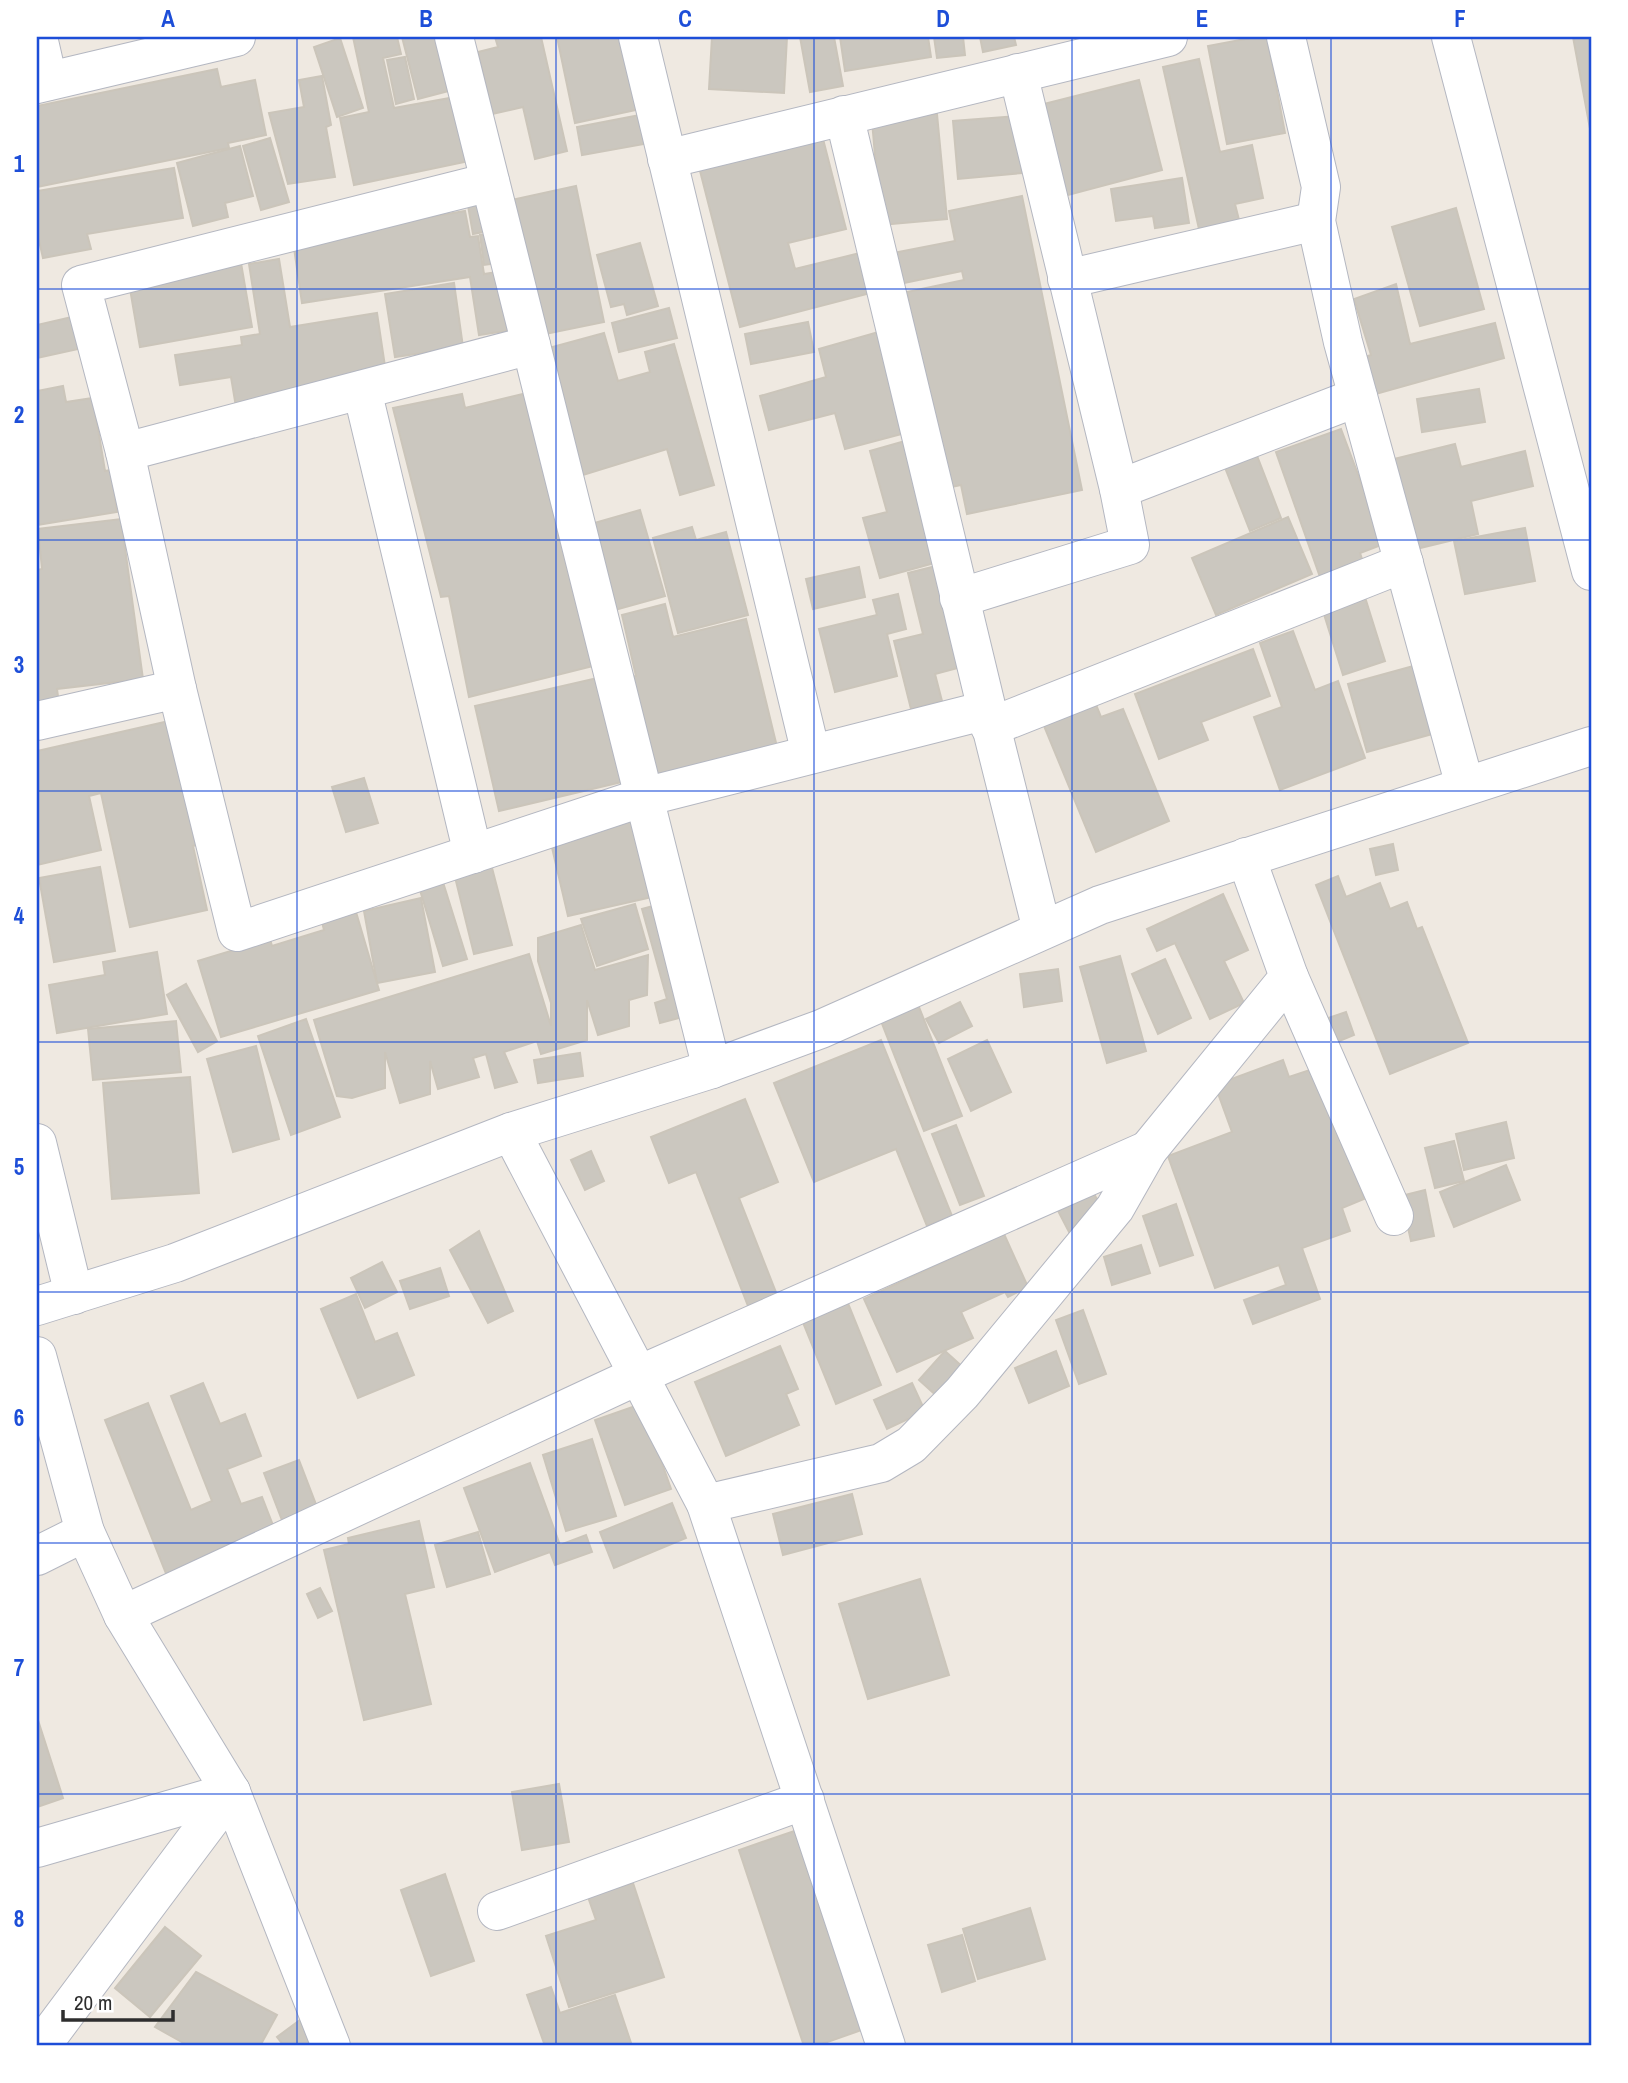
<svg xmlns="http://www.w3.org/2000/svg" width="1628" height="2083" font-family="'Archivo Narrow',sans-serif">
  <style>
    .building { fill: #cbc7bf; stroke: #cbc5ba; stroke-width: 2 }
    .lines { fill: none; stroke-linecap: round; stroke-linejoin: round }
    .minor-casing { stroke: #b4b7c1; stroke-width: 40 }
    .minor { stroke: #fff; stroke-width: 38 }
    .grid { fill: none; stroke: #1d4ed8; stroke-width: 2; stroke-opacity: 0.55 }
    .neatline { fill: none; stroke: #1d4ed8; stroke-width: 2.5 }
    .grid-label { font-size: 23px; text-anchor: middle; font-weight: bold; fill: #1d4ed8 }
  </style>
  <rect width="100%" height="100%" fill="#efe9e1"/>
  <g class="building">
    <polygon points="353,37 397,37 401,54 383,58 394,108 461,96 474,160 354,185 340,118 369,112"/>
    <polygon points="402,37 447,37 460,88 418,99"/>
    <polygon points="495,37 541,37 567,151 535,159 523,107 492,114 478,52 498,47"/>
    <polygon points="557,37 619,37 645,108 575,123"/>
    <polygon points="712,37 787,37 784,93 709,89"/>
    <polygon points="800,37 834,37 843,86 810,92"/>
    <polygon points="840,37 928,37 931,57 845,71"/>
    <polygon points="934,37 963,37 965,55 937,58"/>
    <polygon points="980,37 1014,37 1016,45 983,52"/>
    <polygon points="1256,37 1267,37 1285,133 1227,144 1208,46"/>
    <polygon points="1573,37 1591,37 1591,134"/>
    <polygon points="340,38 363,108 337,117 314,47"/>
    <polygon points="405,57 414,99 396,104 387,60"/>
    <polygon points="1199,59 1220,152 1252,145 1263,198 1235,204 1239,220 1199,229 1163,67"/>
    <polygon points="217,69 221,87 255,80 266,135 228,143 229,148 37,187 37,106"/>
    <polygon points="322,76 331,125 326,127 335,177 288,184 269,113 304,107 299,80"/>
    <polygon points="1139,80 1162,170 1064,196 1040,105"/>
    <polygon points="937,114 947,219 881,225 872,121"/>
    <polygon points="640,115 644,144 582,155 577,127"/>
    <polygon points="1017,116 1022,173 958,179 953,121"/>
    <polygon points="822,135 846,229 788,243 795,269 868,251 878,291 740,327 699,167"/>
    <polygon points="270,138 289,202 261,210 243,146"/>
    <polygon points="240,146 253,196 225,203 228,217 193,226 177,163"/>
    <polygon points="174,168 183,218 87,234 91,249 43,258 37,232 37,191"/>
    <polygon points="1182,178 1189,223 1155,228 1153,216 1116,221 1111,189"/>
    <polygon points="576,186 604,322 535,336 507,201"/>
    <polygon points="492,195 499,229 473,234 467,200"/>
    <polygon points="1022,196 1082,490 967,514 961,485 946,488 907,292 964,280 962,271 899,284 893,253 955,241 949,211"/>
    <polygon points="1456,208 1484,309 1420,326 1392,227"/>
    <polygon points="465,211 470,237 478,236 484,274 510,270 519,329 479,335 470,277 302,303 293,241"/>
    <polygon points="502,233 507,262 484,265 480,235"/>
    <polygon points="640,243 658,306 627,315 624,304 611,307 597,255"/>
    <polygon points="279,259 290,327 377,313 386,373 236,407 231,377 180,385 175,355 242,345 241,337 260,334 249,264"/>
    <polygon points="241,263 252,327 140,347 129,283"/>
    <polygon points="454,283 463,347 395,357 385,294"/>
    <polygon points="1396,284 1410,344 1495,323 1504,358 1372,395 1362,358 1371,355 1354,299"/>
    <polygon points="669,308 677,338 619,352 612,323"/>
    <polygon points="72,317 78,349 37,358 37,325"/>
    <polygon points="808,322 814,352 751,364 745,334"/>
    <polygon points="882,331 909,432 845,449 835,413 769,430 760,396 826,377 819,349"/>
    <polygon points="604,333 618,381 650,372 645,352 674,344 714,485 680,495 667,449 570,479 538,351"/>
    <polygon points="63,386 66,402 93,398 105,471 111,470 117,512 37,525 37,391"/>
    <polygon points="1479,389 1485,422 1422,432 1417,399"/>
    <polygon points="527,393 593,666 469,697 449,596 441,597 393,408 462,394 465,408"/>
    <polygon points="1341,429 1384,544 1360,553 1363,562 1320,577 1276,452"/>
    <polygon points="905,441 938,562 880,578 863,518 887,512 870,451"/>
    <polygon points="1455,444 1461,467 1525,451 1533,486 1471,501 1478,534 1408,551 1386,461"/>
    <polygon points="1256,453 1281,518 1250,531 1224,465"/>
    <polygon points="640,510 665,596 604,613 584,526"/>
    <polygon points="1288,517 1312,574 1216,615 1192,558"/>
    <polygon points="121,519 143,679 57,689 59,704 37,707 37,570 42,569 38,529"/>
    <polygon points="692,527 696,540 726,532 748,615 678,633 653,538"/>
    <polygon points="1525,528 1535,581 1465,594 1454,541"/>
    <polygon points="940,565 965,666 935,674 942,701 911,709 894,641 923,634 908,573"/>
    <polygon points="859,567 865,597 813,609 806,579"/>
    <polygon points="898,594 906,629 887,634 897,676 835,692 819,629 877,615 873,600"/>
    <polygon points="1364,594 1385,661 1343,675 1322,608"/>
    <polygon points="665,604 673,637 746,619 778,751 658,780 631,677 636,676 622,615"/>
    <polygon points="1293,631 1315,690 1338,681 1365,758 1280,790 1254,717 1282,707 1260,643"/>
    <polygon points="1253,649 1270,696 1201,722 1208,740 1159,759 1135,694"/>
    <polygon points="1417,665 1436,733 1367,752 1348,684"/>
    <polygon points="602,677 626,781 499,811 475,706"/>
    <polygon points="1094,700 1101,717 1123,709 1169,821 1096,852 1042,721"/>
    <polygon points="169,721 197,845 193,846 207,910 130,927 101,793 89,796 101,850 37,865 37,751"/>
    <polygon points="364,778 378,823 346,832 332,787"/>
    <polygon points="644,818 661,895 568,916 550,839"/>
    <polygon points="1393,844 1398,870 1376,875 1370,849"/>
    <polygon points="491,864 512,945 474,954 454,873"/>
    <polygon points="100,867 115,951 54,962 39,878"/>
    <polygon points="1338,876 1346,897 1380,883 1390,909 1407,902 1417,929 1422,927 1468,1043 1390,1074 1316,885"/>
    <polygon points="442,879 467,959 443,966 419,887"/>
    <polygon points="1223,894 1248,950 1224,961 1244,1003 1210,1019 1175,943 1157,951 1147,929"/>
    <polygon points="421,898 435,972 377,983 364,911"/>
    <polygon points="664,903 694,1014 660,1023 655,1003 667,999 642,909"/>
    <polygon points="635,904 648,949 597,966 581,919"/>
    <polygon points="356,912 379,990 221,1037 198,961 270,939 272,946 324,930 322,922"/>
    <polygon points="581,925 595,970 648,955 647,995 629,1000 629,1026 598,1035 587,1000 587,1040 541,1054 537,1041 504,1052 517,1082 495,1088 486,1054 473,1058 479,1077 438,1089 430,1061 430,1094 400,1103 385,1052 385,1088 352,1098 337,1096 314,1020 529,954 551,1026 551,1003 538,961 538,938"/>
    <polygon points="157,952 167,1014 57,1033 49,985 105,975 103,962"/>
    <polygon points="1120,956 1146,1051 1107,1063 1080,967"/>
    <polygon points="1165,959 1191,1018 1158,1034 1132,974"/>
    <polygon points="1058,969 1062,1001 1024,1007 1020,974"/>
    <polygon points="186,984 217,1041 198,1052 167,995"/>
    <polygon points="917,1002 962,1116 924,1131 879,1016"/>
    <polygon points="960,1002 972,1026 939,1043 926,1019"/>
    <polygon points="1346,1012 1354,1035 1337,1042 1328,1018"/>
    <polygon points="306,1019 340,1117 291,1135 258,1036"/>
    <polygon points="176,1021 181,1072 93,1080 88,1029"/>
    <polygon points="881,1040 952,1216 927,1226 896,1149 814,1182 774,1083"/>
    <polygon points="987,1040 1011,1092 971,1111 948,1059"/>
    <polygon points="256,1046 279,1139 233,1152 207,1059"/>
    <polygon points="580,1053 583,1076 538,1083 534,1060"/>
    <polygon points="1283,1060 1289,1077 1316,1068 1364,1199 1342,1208 1350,1231 1302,1248 1320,1299 1253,1324 1244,1300 1286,1285 1279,1265 1215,1288 1168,1156 1232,1132 1215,1085"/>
    <polygon points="190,1077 199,1193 112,1199 103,1083"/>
    <polygon points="745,1099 778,1182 739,1198 777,1295 748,1306 696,1172 669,1183 651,1137"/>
    <polygon points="1506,1122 1514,1158 1464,1170 1456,1134"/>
    <polygon points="956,1125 984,1196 960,1205 932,1134"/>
    <polygon points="1454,1141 1464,1181 1435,1188 1425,1148"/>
    <polygon points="591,1151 604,1181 585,1190 571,1160"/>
    <polygon points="1506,1165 1520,1200 1454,1227 1440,1192"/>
    <polygon points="1090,1187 1105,1213 1069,1232 1055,1205"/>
    <polygon points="1425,1190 1434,1236 1411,1241 1401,1196"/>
    <polygon points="1176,1204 1193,1255 1160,1266 1143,1216"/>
    <polygon points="479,1231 513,1311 488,1323 450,1250"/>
    <polygon points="1004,1234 1028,1287 1008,1297 1005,1292 961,1312 973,1338 897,1372 864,1299"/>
    <polygon points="1141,1245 1150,1273 1112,1285 1104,1257"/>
    <polygon points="382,1262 397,1292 365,1308 351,1278"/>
    <polygon points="440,1268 449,1296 410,1309 400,1281"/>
    <polygon points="356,1294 375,1342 397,1333 414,1375 358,1398 321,1309"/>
    <polygon points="847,1301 881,1385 836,1404 802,1320"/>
    <polygon points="1083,1310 1106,1374 1079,1384 1056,1320"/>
    <polygon points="780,1346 798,1389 786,1394 799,1425 726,1456 695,1382"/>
    <polygon points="945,1351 965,1369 939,1398 919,1380"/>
    <polygon points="1056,1351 1069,1386 1029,1403 1015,1368"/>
    <polygon points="203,1383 220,1424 245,1414 261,1456 227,1469 241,1504 262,1497 276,1533 167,1576 105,1420 148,1403 191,1510 212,1501 171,1396"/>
    <polygon points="912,1383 925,1411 887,1429 874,1400"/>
    <polygon points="641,1404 671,1489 625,1505 595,1420"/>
    <polygon points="592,1439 616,1516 566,1531 543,1455"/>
    <polygon points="299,1460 320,1515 285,1528 264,1473"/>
    <polygon points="530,1463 560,1545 586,1535 592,1552 555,1565 550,1552 495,1572 464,1488"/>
    <polygon points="852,1494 862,1534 783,1555 773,1514"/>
    <polygon points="672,1503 686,1538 614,1568 600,1532"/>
    <polygon points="419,1521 434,1587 405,1594 431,1704 364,1720 324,1550 349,1544 348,1538"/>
    <polygon points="478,1532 490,1574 447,1587 435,1545"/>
    <polygon points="920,1579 949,1675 868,1699 839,1604"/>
    <polygon points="320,1588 332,1611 318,1618 307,1594"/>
    <polygon points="37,1717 63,1798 37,1807"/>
    <polygon points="559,1784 569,1842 522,1850 512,1792"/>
    <polygon points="806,1827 873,2026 816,2046 804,2046 739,1850"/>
    <polygon points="445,1874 474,1961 431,1976 401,1890"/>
    <polygon points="633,1883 664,1977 569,2007 546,1936 596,1920 588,1897"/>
    <polygon points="1030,1908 1045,1959 978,1979 963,1929"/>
    <polygon points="165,1927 201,1956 150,2017 115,1988"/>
    <polygon points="962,1935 975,1981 942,1992 928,1945"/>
    <polygon points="196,1972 277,2015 260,2046 189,2046 155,2027"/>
    <polygon points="551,1987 560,2013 615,1995 632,2046 545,2046 527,1995"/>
    <polygon points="300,2020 314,2046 284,2046 277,2037"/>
  </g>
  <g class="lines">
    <defs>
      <g id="minor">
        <polyline points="38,37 48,81"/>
        <polyline points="454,37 712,1069"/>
        <polyline points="638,37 811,754"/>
        <polyline points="1286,37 1321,187 1316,221 1343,342 1465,786"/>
        <polyline points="1451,37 1591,571"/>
        <polyline points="37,84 236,37"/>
        <polyline points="844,115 987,710"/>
        <polyline points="667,159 1168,37"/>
        <polyline points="1067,279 1316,221"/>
        <polyline points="362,390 473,854"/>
        <polyline points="125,452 81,285 490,182"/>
        <polyline points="1119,489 1358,397"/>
        <polyline points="959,598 1130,545 1119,489 1018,73"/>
        <polyline points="177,689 125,452 531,345"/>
        <polyline points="37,721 177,689 237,932 644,797 987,710 1042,930"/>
        <polyline points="990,727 1404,563"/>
        <polyline points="1289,977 1394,1216"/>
        <polyline points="511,1132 706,1504 886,2046"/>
        <polyline points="37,1143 74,1295"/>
        <polyline points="37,1306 175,1263 511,1132 712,1069 821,1029 1100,905 1591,746"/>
        <polyline points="37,1356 85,1532 37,1556"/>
        <polyline points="706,1504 881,1463 911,1445 962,1393 1115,1208 1148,1150 1289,977 1246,857"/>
        <polyline points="123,1615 639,1375 1148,1150"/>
        <polyline points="231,1792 331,2046"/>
        <polyline points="37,1848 231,1792 123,1615 85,1532"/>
        <polyline points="497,1911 805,1800"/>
        <polyline points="41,2046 231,1792"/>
      </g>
    </defs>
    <use href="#minor" class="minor-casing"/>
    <use href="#minor" class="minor"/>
  </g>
  <path class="grid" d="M297 37V2046M556 37V2046M814 37V2046M1072 37V2046M1331 37V2046M37 289H1591M37 540H1591M37 791H1591M37 1042H1591M37 1292H1591M37 1543H1591M37 1794H1591"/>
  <rect width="1628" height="2083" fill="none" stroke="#ffffff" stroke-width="77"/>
  <path d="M63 2010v10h110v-10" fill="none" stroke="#2e2e2e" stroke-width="3.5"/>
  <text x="74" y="2010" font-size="21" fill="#2e2e2e" stroke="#ffffff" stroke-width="5" paint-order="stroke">20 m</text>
  <rect x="38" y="38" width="1552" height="2006" class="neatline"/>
  <g class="grid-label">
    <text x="168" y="27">A</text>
    <text x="426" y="27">B</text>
    <text x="685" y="27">C</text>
    <text x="943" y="27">D</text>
    <text x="1202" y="27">E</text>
    <text x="1460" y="27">F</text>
    <text x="19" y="172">1</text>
    <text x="19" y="423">2</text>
    <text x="19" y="673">3</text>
    <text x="19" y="924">4</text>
    <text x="19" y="1175">5</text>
    <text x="19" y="1426">6</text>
    <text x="19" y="1676">7</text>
    <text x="19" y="1927">8</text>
  </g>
</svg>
